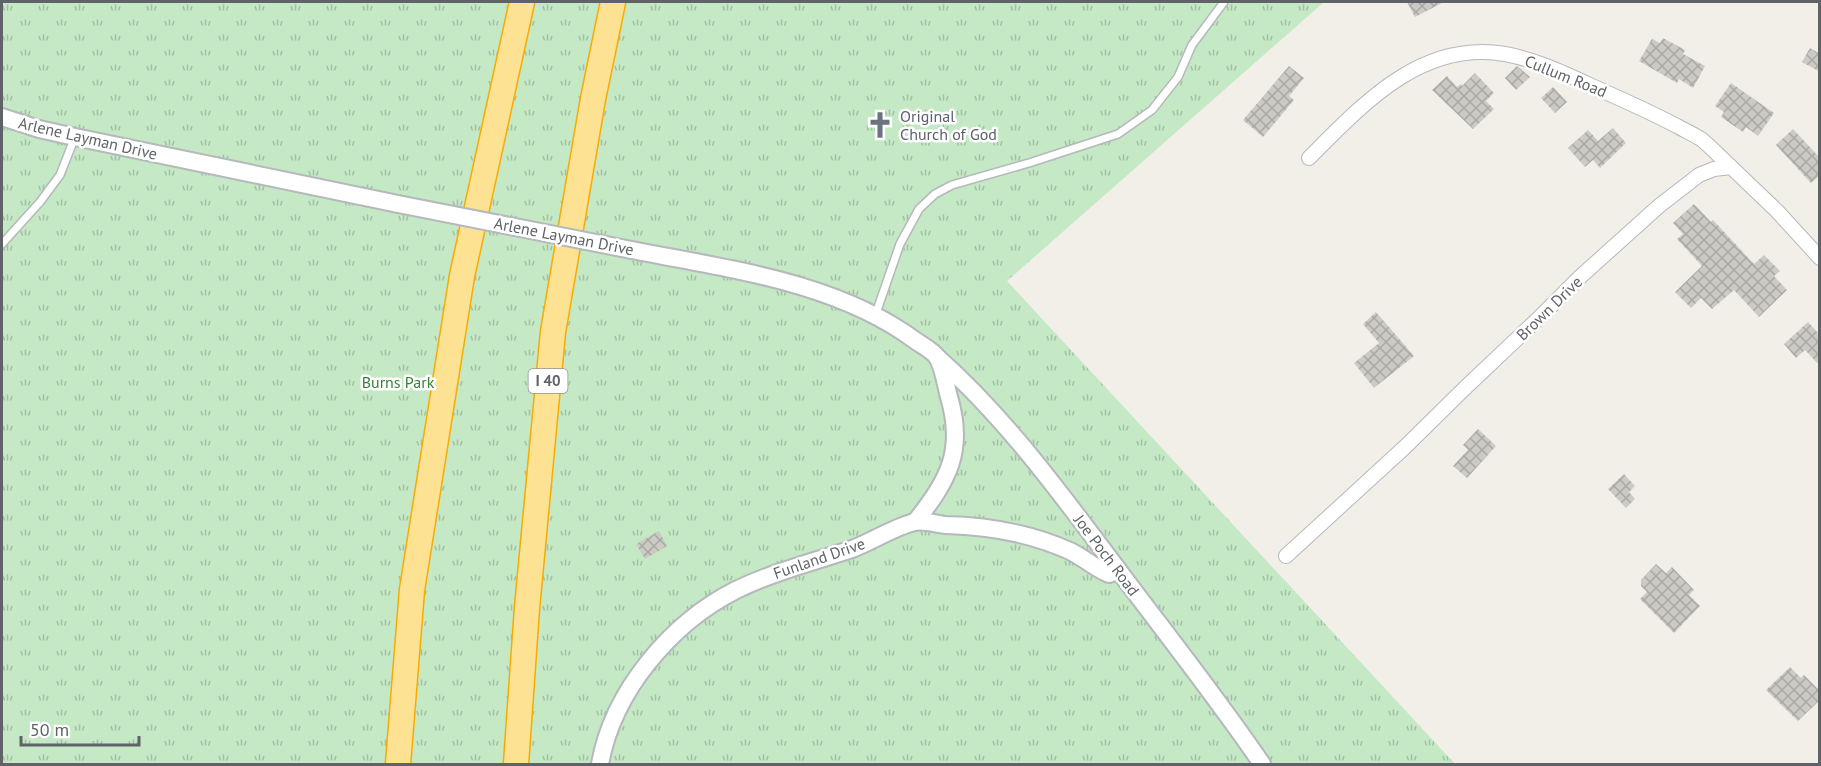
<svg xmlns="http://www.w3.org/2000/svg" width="1821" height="766" font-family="'PT Sans',sans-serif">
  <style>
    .park { fill: url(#park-tufts) }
    .building { fill: url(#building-cross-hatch) }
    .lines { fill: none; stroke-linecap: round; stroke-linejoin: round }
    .service-casing { stroke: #b5b8bc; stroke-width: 10 }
    .minor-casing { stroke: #b5b8bc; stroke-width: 16 }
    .tertiary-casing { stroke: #b5b8bc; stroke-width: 20 }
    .motorway-casing { stroke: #f9ab00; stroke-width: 27 }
    .service { stroke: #fff; stroke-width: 7 }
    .minor { stroke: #fff; stroke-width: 14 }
    .tertiary { stroke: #fff; stroke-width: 16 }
    .motorway { stroke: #fde293; stroke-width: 24 }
    .tertiary-bridge-casing { stroke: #b5b8bc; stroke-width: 20; stroke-linecap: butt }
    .tertiary-bridge { stroke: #fff; stroke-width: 16 }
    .labels { text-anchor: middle; stroke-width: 5; stroke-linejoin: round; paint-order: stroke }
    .shield { fill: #fff; stroke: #8f9295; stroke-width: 1.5 }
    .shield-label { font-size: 15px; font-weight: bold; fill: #5f6368 }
    .street-label { font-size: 16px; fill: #5f6368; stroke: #fff }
    .worship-label { font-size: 16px; fill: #5b616d; stroke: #fff; text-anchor: start }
    .park-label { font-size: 16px; fill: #348238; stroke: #fff }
  </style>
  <defs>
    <pattern id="park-tufts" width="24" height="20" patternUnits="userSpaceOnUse" patternTransform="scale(1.5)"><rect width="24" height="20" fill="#c5e8c5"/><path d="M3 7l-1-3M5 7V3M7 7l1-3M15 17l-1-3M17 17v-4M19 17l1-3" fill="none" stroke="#a3c0a4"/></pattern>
    <pattern id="building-cross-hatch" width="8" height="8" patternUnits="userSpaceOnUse" patternTransform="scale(1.5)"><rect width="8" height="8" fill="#cccac5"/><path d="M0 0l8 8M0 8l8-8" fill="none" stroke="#a9a8a4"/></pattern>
  </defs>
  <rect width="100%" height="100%" fill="#f1efe8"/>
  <polygon class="park" points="2,2 1324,2 1007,281 1455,764 2,764"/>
  <g class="building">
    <polygon points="1407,2 1444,2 1415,17"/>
    <polygon points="1663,38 1685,50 1683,54 1705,66 1693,88 1679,79 1677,83 1639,61 1652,39 1660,43"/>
    <polygon points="1810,48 1820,54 1820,72 1802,62"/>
    <polygon points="1289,66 1304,78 1289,96 1294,100 1263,137 1243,120"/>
    <polygon points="1517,66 1530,77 1516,90 1505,78"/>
    <polygon points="1475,73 1494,93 1486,101 1494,109 1473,129 1432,90 1447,76 1457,87 1461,84 1462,86"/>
    <polygon points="1731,83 1774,113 1758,136 1746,127 1743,132 1721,117 1724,112 1715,106"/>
    <polygon points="1553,87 1567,102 1555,113 1541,98"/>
    <polygon points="1613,128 1626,143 1600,168 1593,160 1585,167 1568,148 1588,130 1598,141"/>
    <polygon points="1793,129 1820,158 1820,175 1811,183 1776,145"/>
    <polygon points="1694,204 1711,222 1713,220 1754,264 1764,255 1780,271 1774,276 1787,290 1759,317 1734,290 1712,309 1701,298 1691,308 1675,292 1702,266 1677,239 1683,234 1673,223"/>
    <polygon points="1376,312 1414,356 1374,388 1354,363 1379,343 1363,324"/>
    <polygon points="1808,322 1820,335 1820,366 1805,350 1796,358 1784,344"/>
    <polygon points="1478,429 1496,446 1467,478 1453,466 1468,450 1463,445"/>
    <polygon points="1624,474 1635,486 1629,492 1635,499 1626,508 1608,489"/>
    <polygon points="659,531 667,546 645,559 636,544"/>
    <polygon points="1656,564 1666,573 1672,567 1694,590 1689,595 1700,606 1674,633 1640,599 1647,592 1641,586 1641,580"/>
    <polygon points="1790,667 1801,678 1804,675 1820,691 1820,700 1798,721 1766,690"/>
  </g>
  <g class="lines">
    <defs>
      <g id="service">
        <polyline points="2,244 40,202 60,175 75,137"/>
        <polyline points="875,316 900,244 919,209 935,194 952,185 1029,163 1118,134 1152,110 1178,77 1192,45 1224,2"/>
      </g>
      <g id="minor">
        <path d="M1309 158C1363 104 1421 40 1505 54 1539 60 1572 77 1603 91 1628 102 1652 113 1677 126 1684 130 1693 134 1701 139 1711 147 1721 158 1731 167"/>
        <polyline points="1286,556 1405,447 1466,387 1540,317 1580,277 1659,206 1699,175 1714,169 1731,167 1777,211 1820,258"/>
      </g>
      <g id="tertiary">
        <polyline points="2,117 39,129 75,137 398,204"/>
        <path d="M642 252C734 270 838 283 916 341 922 345 933 351 937 357 943 366 946 386 949 397 965 451 948 480 916 521"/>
        <path d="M937 357C1008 420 1062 496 1119 571 1167 635 1217 698 1262 764"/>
        <path d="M600 764C613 691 671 623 736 590 773 572 813 562 852 549 871 542 896 526 915 522 923 520 937 524 946 525 989 526 1030 533 1070 551 1084 558 1095 568 1109 574L1118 571"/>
      </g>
      <g id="motorway">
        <polyline points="398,764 412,590 462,276 522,2"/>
        <polyline points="516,764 527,608 553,332 593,99 613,2"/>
      </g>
    </defs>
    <use href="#service" class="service-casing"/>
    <use href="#minor" class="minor-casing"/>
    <use href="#tertiary" class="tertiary-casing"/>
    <use href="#motorway" class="motorway-casing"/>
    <use href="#service" class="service"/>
    <use href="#minor" class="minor"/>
    <use href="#tertiary" class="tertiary"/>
    <use href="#motorway" class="motorway"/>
    <defs>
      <polyline id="tertiary-bridge" points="398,204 642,252"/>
    </defs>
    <use href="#tertiary-bridge" class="tertiary-bridge-casing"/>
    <use href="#tertiary-bridge" class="tertiary-bridge"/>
  </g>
  <defs>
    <symbol id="church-bare" viewBox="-9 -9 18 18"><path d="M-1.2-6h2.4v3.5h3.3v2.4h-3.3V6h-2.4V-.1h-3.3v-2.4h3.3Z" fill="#6b7280" stroke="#fff" stroke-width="2.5" paint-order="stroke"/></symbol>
  </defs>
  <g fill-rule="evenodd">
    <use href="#church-bare" x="861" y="106" width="38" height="38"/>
  </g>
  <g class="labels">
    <rect class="shield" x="528.5" y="369" width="39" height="24" rx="4.5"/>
    <g class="shield-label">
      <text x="548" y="386">I 40</text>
    </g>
    <g class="street-label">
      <text transform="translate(1566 76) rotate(22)" y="6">Cullum Road</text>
      <text transform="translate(88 138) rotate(13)" y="6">Arlene Layman Drive</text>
      <text transform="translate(564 236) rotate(11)" y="6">Arlene Layman Drive</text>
      <text transform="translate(1549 308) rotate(-44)" y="6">Brown Drive</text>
      <text transform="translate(1107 555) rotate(53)" y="6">Joe Poch Road</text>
      <text transform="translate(819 558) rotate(-19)" y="6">Funland Drive</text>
    </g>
    <g class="worship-label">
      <text x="900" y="122">Original<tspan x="900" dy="18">Church of God</tspan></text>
    </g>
    <g class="park-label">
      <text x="398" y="388">Burns Park</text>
    </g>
  </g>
  <rect width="1821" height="766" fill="none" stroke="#5f6368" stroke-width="6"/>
  <path d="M21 736v9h118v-9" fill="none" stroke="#5f6368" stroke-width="3"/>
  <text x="30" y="736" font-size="18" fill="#5f6368" stroke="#ffffff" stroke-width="4.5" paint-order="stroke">50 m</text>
</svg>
